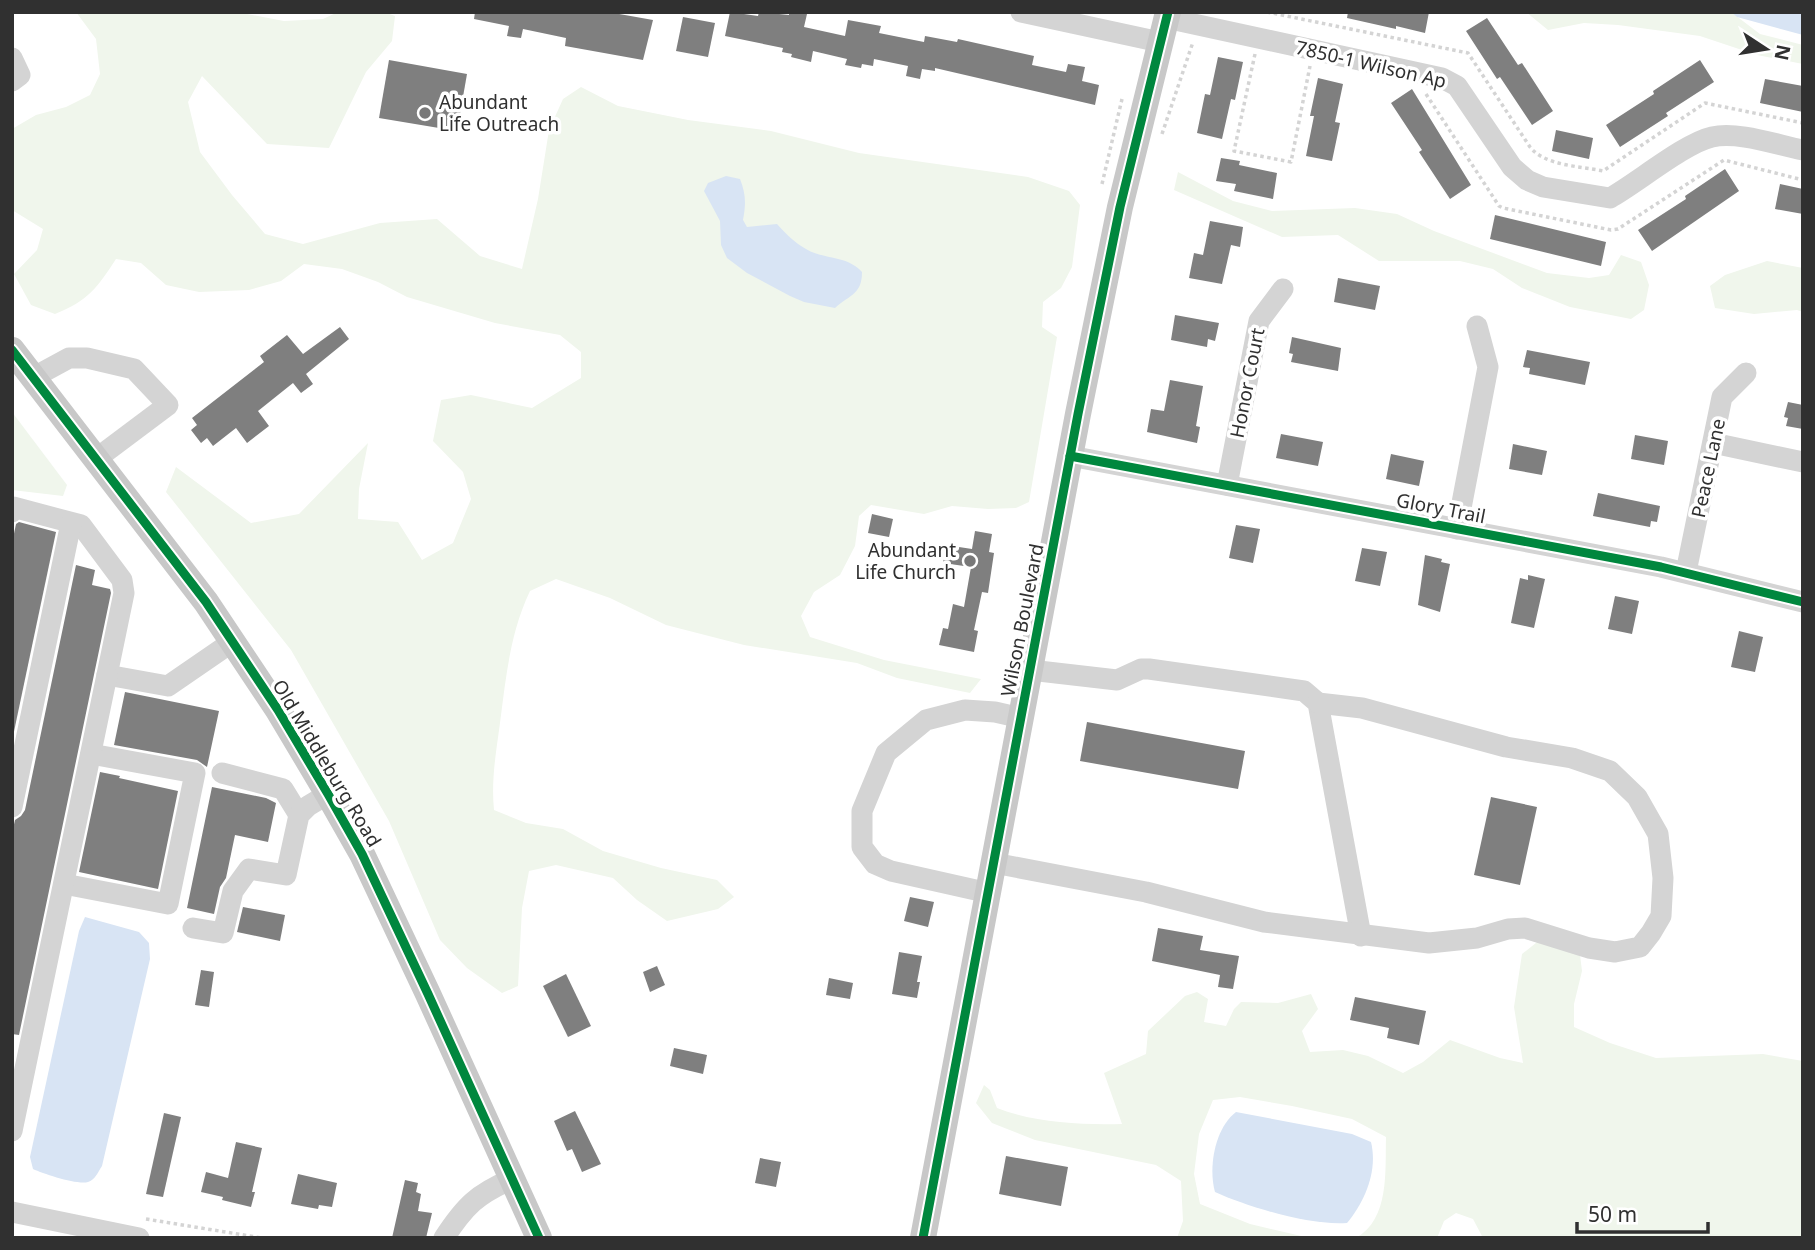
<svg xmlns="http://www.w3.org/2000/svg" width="1815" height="1250" font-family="'Noto Sans',sans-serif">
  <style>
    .green { fill: #f0f6ec }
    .water { fill: #d8e4f4 }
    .building { fill: #7f7f7f }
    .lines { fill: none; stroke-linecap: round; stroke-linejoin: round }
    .path { stroke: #d4d4d4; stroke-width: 3.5; stroke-dasharray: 3.5 3.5; stroke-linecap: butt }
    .minor { stroke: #d4d4d4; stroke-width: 21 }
    .major { stroke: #c8c8c8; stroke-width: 26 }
    .cycleway-casing { stroke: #fff; stroke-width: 13 }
    .cycleway { stroke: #00873e; stroke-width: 9 }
    .poi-dot { fill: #787878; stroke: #fff; stroke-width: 2.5 }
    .labels { text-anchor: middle; stroke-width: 7; stroke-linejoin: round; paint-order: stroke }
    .street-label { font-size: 19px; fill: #303030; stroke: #fff }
    .poi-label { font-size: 19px; fill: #303030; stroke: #fff; text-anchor: start }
  </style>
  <rect width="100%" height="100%" fill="#fff"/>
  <g class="green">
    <path d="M76 12H237L284 21 323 19 338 12H384L395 16 392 41 366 72 329 148 267 144 202 76 188 102 200 152 232 195 265 234 303 244 380 223 437 219 480 256 522 269 538 199 549 130 563 99 581 87 618 106 688 120 771 131 859 153 1028 177 1069 191 1080 205 1072 267 1061 288 1043 302 1042 327 1057 337 1029 502 1016 508 988 509 952 506 924 514 871 505 859 516 855 546 840 575 814 592 801 616 810 637 884 660 981 679 970 693 897 678 857 663 744 645 666 625 610 598 556 579 530 591C510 633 506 677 500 723 496 753 491 780 494 810L526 823 563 829 603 851 661 868 717 880 734 897 718 909 667 921 637 900 613 878 556 865 529 871 522 908 518 986 502 993 467 968 440 940 389 821 291 650 166 492 176 467 251 523 299 514 368 443 359 489 358 519 398 522 422 560 453 543 471 499 463 472 433 441 441 400 471 395 532 408 581 378V352L560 335 495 323 407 297 378 282 342 269 304 264 281 281 249 290 199 292 166 285 141 263 116 259C97 288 88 301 55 314L31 305 14 274 37 250 43 229 12 210V129L36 115 66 107 90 95 100 74 96 39Z"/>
    <polygon points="1526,12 1731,12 1760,34 1803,45 1803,64 1757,55 1700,36 1618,25 1584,23 1548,30"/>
    <polygon points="1178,172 1233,201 1272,211 1355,208 1397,214 1434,231 1547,273 1589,278 1609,275 1621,255 1641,262 1649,285 1644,310 1631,319 1570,307 1522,288 1493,269 1460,261 1379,261 1338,235 1282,237 1174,190"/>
    <polygon points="1767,261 1803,268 1803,312 1797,310 1754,314 1715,308 1710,286 1725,275"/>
    <polygon points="12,412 67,485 63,496 12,490"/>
    <path d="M1541 939 1580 955 1582 971 1574 1004V1027L1610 1043 1656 1058 1763 1054 1803 1061V1238H1483L1473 1219 1456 1213 1444 1221 1437 1238H1356C1390 1219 1385 1170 1386 1137L1352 1119 1292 1106 1240 1097 1213 1100 1199 1134 1194 1174 1200 1204 1250 1224 1310 1238H1177L1183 1221 1181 1181 1156 1165 1035 1140 992 1123 976 1103 984 1085 990 1090 997 1108C1035 1123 1081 1125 1122 1124L1104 1073 1146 1054 1148 1031 1185 996 1197 992 1208 999 1204 1022 1226 1026 1234 1009 1241 1002 1278 1003 1311 994 1318 1009 1302 1031 1310 1052 1343 1050 1368 1056 1403 1073 1423 1062 1450 1040 1500 1058 1523 1063 1514 1007 1522 954Z"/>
  </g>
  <g class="water">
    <polygon points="1731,12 1803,12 1803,35 1737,17"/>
    <path d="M726 176 740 179C746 194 746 204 743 220L747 227 777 224C786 234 795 243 806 249 824 260 847 255 862 272 862 294 851 294 835 308L804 302 790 296 747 273 727 258 721 245 720 221 704 191 708 183Z"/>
    <path d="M85 917 139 932 149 943 150 959 102 1166C98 1172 95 1180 88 1182 77 1185 44 1174 33 1169L30 1157 79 931Z"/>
    <path d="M1236 1112 1352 1134 1371 1142C1378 1171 1365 1201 1347 1223 1311 1226 1248 1207 1215 1192 1208 1167 1215 1128 1236 1112Z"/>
  </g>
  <g class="building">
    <polygon points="475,12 608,12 653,20 643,60 565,46 566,38 523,29 521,38 507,36 509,26 474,19"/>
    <polygon points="730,12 758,16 759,12 789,15 789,12 797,12 807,14 804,27 845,36 848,20 881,26 879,33 924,42 925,36 957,42 958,39 1034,56 1032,65 1066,72 1068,64 1085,67 1082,81 1099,85 1095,105 935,68 935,71 922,69 920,79 906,76 908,66 874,59 873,66 862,64 861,68 845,65 847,59 813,51 811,62 791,57 792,54 782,52 783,48 725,36"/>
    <polygon points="1348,12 1429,12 1425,33 1396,26 1396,29 1347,18"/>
    <polygon points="683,17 715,23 708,57 676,51"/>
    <polygon points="1487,18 1518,65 1522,63 1553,111 1532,125 1500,77 1497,79 1466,31"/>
    <polygon points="1218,57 1243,62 1235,100 1231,99 1222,139 1197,133 1205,94 1210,95"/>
    <polygon points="389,60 467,74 457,131 379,118"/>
    <polygon points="1700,60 1714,82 1666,113 1668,116 1620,147 1606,125 1654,94 1653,91"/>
    <polygon points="1318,78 1343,84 1335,122 1340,123 1332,161 1306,156 1314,116 1310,116"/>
    <polygon points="1765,79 1803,86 1803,112 1760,103"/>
    <polygon points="1412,89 1471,185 1450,199 1419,152 1422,150 1391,103"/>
    <polygon points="1556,130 1593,138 1589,159 1552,151"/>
    <polygon points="1221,158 1240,161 1239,165 1277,173 1273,199 1234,191 1236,184 1216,181"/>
    <polygon points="1725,169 1739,191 1652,251 1638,230 1686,199 1685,196"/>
    <polygon points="1780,184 1803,189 1803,214 1775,209"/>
    <polygon points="1495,215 1606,242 1601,266 1490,239"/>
    <polygon points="1210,221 1243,227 1240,247 1231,245 1222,284 1189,278 1194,253 1203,255"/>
    <polygon points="1338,278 1380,286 1375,310 1334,302"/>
    <polygon points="1175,315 1219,323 1215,341 1208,339 1207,347 1171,340"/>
    <polygon points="340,327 349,339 306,374 313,384 301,393 293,383 258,411 269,426 247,443 236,428 213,446 207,438 201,443 191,430 197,425 192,418 264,362 260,356 287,335 303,354"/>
    <polygon points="1292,337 1341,348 1338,371 1291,362 1293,354 1289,353"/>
    <polygon points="1527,350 1590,362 1585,385 1529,374 1530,368 1523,367"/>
    <polygon points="1170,380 1203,386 1196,426 1200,427 1197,443 1147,432 1151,409 1164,411"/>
    <polygon points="1788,402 1803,405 1803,429 1786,426 1788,418 1784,417"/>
    <polygon points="1281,434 1323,442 1318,466 1276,458"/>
    <polygon points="1635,435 1668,441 1664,465 1631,459"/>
    <polygon points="1513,444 1547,451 1542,475 1509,469"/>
    <polygon points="1391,454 1424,461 1419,486 1386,479"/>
    <polygon points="1598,493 1660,506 1657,522 1651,521 1650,527 1593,516"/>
    <polygon points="872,514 893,519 889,537 868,533"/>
    <polygon points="19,522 56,532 12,741 12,543 16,524"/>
    <polygon points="1236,525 1260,529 1253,563 1229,558"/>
    <polygon points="975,531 992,534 989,552 994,553 988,593 982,592 974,630 978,631 974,652 939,645 943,628 948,629 953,604 964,607 971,567 943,563 946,545 972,549"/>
    <polygon points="1362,548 1387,552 1380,586 1355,581"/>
    <polygon points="1425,555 1442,559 1441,562 1450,564 1440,612 1418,605"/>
    <polygon points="76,565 95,570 92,585 110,589 111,593 19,1035 12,1034 12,833 15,820 21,816 25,810"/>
    <polygon points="1528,575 1545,579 1534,628 1511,623 1520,578 1528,580"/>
    <polygon points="1615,596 1639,601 1632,634 1608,629"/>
    <polygon points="1739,631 1763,637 1755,672 1731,667"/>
    <polygon points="125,692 219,711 207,767 197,760 114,745"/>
    <polygon points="1087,722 1245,751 1238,789 1080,761"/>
    <polygon points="100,772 120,776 119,778 178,791 158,889 79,872"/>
    <polygon points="212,787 266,798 276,803 268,842 235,835 226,878 220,887 214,914 187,908"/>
    <polygon points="1491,797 1537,807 1520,885 1474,875"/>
    <polygon points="910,897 934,902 928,927 904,921"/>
    <polygon points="243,907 285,915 280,941 237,932"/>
    <polygon points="1158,928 1203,936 1200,950 1239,956 1233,989 1218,987 1220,975 1152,961"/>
    <polygon points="899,952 922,956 917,982 920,982 917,998 892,994"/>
    <polygon points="657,966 665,985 650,992 643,972"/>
    <polygon points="201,970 214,972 209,1007 195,1005"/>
    <polygon points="566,974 591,1026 568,1037 543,986"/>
    <polygon points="829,978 853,983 850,999 826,995"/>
    <polygon points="1355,997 1426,1011 1419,1045 1387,1038 1389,1028 1350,1020"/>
    <polygon points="674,1048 707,1055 703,1074 670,1066"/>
    <polygon points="575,1111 601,1164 582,1172 572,1149 567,1151 554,1121"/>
    <polygon points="164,1113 181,1117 163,1197 146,1194"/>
    <polygon points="236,1142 262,1148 252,1192 255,1192 251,1207 222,1200 223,1197 201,1192 206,1172 228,1178"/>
    <polygon points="1006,1156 1068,1167 1061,1206 999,1194"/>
    <polygon points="760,1158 781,1162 776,1187 755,1183"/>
    <polygon points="298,1174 337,1183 332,1207 319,1205 318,1209 291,1204"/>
    <polygon points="405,1180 418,1183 416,1192 421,1194 418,1211 432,1213 426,1238 392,1238"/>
  </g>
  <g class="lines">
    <g class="path">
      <path d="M1267 12 1468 53 1530 147C1545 166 1580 166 1603 171L1705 103 1803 123"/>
      <polyline points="1255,54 1234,151 1291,162 1310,66"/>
      <polyline points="1426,94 1499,206 1503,208 1611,230 1618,229 1724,160 1803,180"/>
      <polyline points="1162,134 1193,42"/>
      <polyline points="1102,184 1122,99"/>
      <polyline points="146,1219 262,1238"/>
    </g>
    <g class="minor">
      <polyline points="1021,12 1160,42"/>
      <path d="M1166 18 1442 78 1457 86 1512 167 1527 180 1543 187 1610 198C1637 183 1685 143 1712 137 1738 131 1777 145 1803 150"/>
      <polyline points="12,58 20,75 12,81"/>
      <polyline points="34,377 69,358 87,358 134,369 168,405 96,459"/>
      <polyline points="1713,443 1803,462"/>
      <polyline points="1070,456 1661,567 1803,602"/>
      <polyline points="1227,485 1259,321 1283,289"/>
      <polyline points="12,512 13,507 81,525 122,580 124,593 107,675 168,686 232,642"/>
      <polyline points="1457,529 1488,367 1477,326"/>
      <polyline points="1686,572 1722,397 1746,373"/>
      <polyline points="1030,670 1117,680 1141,669 1149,669 1304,691 1318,703 1361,936"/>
      <polyline points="222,773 283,789 299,815"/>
      <polyline points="12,807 71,523"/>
      <polyline points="994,863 1146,892 1264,922 1429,943 1477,938 1508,929 1525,928 1589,948 1615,952 1640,947 1651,933 1661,916 1663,878 1658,834 1637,797 1610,771 1572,758 1506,747 1362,708 1318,703"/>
      <polyline points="64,884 168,904 195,773 91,754"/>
      <polyline points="989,893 891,871 875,864 862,847 862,811 886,753 926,720 965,710 995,712 1021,718"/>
      <polyline points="193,928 223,933 233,891 249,869 286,875 299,815 308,806 328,794"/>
      <polyline points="12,1131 107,675"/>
      <polyline points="12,1212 139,1238"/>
      <path d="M444 1238C465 1206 477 1194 512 1179"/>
    </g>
    <g class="major">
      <polyline points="12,350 206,602 278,710 328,794 362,854 428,994 539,1238"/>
      <polyline points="923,1238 1078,414 1120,207 1168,12"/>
    </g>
    <defs>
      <g id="cycleway">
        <polyline points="12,350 206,602 278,710 328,794 362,854 428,994 539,1238"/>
        <polyline points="1070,456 1661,567 1803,602"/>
        <polyline points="923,1238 1078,414 1120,207 1168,12"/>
      </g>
    </defs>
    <use href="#cycleway" class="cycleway-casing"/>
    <use href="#cycleway" class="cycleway"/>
  </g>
  <g class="poi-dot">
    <circle cx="425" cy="113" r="7"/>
    <circle cx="970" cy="561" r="7"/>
  </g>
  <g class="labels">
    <g class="street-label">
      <text transform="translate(1371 64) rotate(13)" y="7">7850-1 Wilson Ap</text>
      <text transform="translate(1247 383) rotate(-79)" y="7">Honor Court</text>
      <text transform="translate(1708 468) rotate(-78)" y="7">Peace Lane</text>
      <text transform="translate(1441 508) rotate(11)" y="7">Glory Trail</text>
      <text transform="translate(1022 620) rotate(-79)" y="7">Wilson Boulevard</text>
      <text transform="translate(327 763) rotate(59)" y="7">Old Middleburg Road</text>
    </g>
    <g class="poi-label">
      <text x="439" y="109">Abundant<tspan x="439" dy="22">Life Outreach</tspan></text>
      <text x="956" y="557" text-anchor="end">Abundant<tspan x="956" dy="22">Life Church</tspan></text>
    </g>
  </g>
  <rect width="1815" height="1250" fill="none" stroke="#303030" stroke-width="28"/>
  <g transform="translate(1766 49) rotate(102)" stroke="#ffffff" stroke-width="5" paint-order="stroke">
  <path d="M0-5L12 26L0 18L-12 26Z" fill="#303030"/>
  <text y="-10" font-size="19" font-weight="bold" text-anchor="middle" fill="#303030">N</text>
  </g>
  <path d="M1577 1222v10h131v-10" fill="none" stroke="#303030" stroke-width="3.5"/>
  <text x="1588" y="1222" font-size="21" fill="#303030" stroke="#ffffff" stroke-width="5" paint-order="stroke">50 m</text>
</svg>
